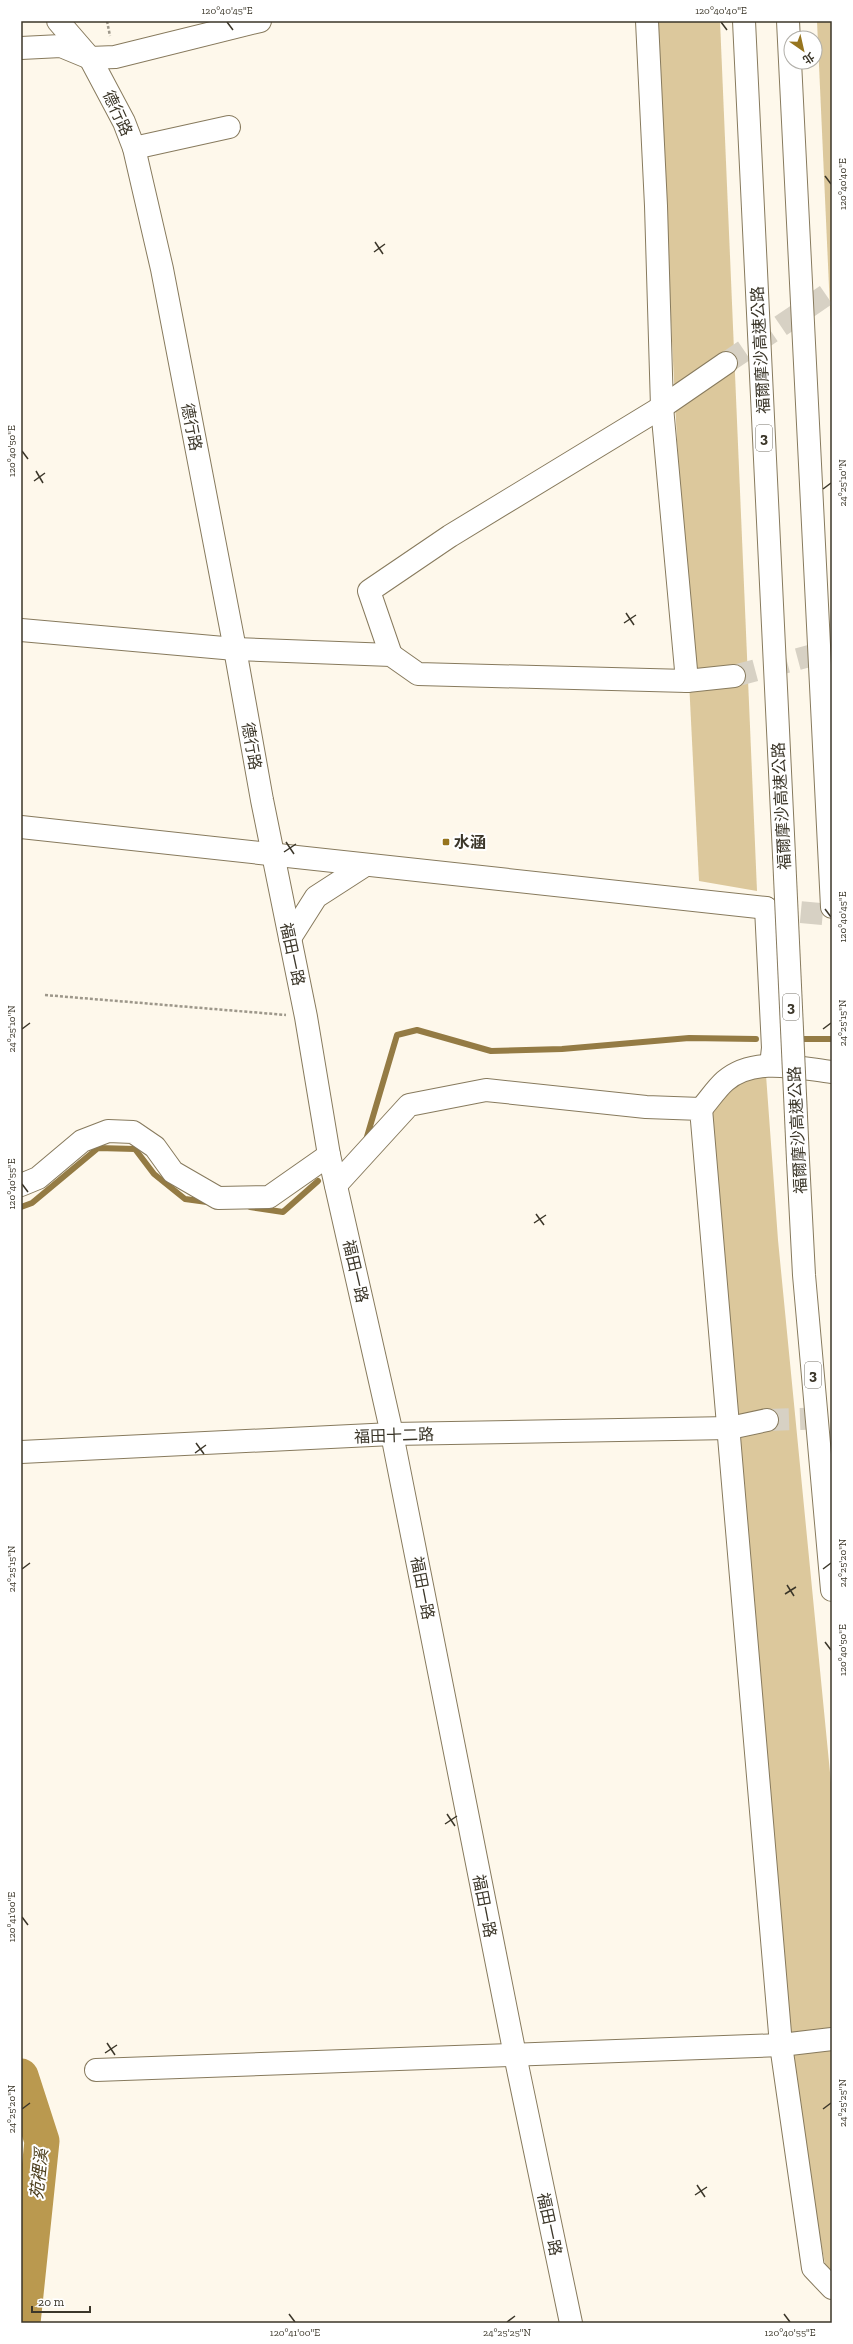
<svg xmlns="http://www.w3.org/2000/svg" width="853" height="2344" font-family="'Zilla Slab','Noto Sans TC',serif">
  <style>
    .green { fill: #dcc89c }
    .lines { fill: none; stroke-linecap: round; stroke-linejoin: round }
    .stream { stroke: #947b44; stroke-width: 6 }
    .river { stroke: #ba994f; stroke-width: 35 }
    .minor-tunnel { stroke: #d7d1c4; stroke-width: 22; stroke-dasharray: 22 11; stroke-linecap: butt }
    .major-tunnel { stroke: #d7d1c4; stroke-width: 22; stroke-dasharray: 22 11; stroke-linecap: butt }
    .minor-casing { stroke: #877a5d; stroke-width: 24 }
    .major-casing { stroke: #877a5d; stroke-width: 24 }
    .highway-casing { stroke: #877a5d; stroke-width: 24 }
    .path { stroke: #9d978a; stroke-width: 2.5; stroke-dasharray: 3 2; stroke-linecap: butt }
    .minor { stroke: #fff; stroke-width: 22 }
    .major { stroke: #fff; stroke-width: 22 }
    .highway { stroke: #fff; stroke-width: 22 }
    .highway-bridge-casing { stroke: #877a5d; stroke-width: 24; stroke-linecap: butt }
    .highway-bridge { stroke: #fff; stroke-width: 22 }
    .ticks { fill: none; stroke: #3b3629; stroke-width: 1.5 }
    .poi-dot { fill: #97751e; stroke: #fff; stroke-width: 1.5 }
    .labels { text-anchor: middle; stroke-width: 4; stroke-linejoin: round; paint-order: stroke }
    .shield { fill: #fff; stroke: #767269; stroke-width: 1 }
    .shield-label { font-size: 15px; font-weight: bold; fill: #3b3629 }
    .street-label { font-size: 16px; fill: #3b3629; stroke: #fff }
    .poi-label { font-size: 16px; font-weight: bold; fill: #3b3629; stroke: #fff; text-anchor: start }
    .water-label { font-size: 17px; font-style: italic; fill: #4c3e1d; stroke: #fff }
    .neatline { fill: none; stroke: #3b3629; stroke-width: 1.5 }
    .ticks-label { font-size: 10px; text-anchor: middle; fill: #3b3629 }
  </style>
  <rect width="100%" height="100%" fill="#fef8eb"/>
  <g class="green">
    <polygon points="656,21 720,21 757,891 699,881"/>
    <polygon points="817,21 832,21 832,353"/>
    <path d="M766 1075 778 1240 832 1793V2273L826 2269 813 2203 787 2004 706 1122C725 1092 728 1081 766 1075Z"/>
  </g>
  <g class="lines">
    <g class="stream">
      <polyline points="796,1039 832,1039"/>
      <polyline points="366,1140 397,1035 417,1030 491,1051 562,1049 689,1038 756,1039"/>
      <polyline points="21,1207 32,1203 98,1148 135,1149 154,1174 185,1199 207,1202"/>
      <polyline points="250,1207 283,1212 318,1181"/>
    </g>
    <polyline class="river" points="21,2076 42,2141 23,2323"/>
    <g class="minor-tunnel">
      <polyline points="726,363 832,291"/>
      <polyline points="734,676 832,650"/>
      <polyline points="767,1420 832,1418"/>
    </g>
    <polyline class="major-tunnel" points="768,909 832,915"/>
    <defs>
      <g id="minor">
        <polyline points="58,21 90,58 124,122 134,148 162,269 235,649 262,800 306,1017 329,1155 392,1434 515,2055 571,2323"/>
        <polyline points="647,21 656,206 662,407 687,681"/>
        <polyline points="21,48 61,46 90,58 115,57 260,21"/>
        <polyline points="134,148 229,127"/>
        <polyline points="21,630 235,649 391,655 418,674 687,681 734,676"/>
        <polyline points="391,655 369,591 450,536 662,407 726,363"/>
        <polyline points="766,908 773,1048 771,1065"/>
        <polyline points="290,938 316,897 364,866"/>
        <path d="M701 1109C709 1100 716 1089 725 1081 754 1056 798 1068 832 1072"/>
        <polyline points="21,1185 38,1178 82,1141 108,1131 133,1132 155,1147 173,1172 218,1198 269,1197 329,1155"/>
        <polyline points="336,1185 409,1105 486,1090 646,1107 701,1109 781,2045 813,2268 832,2288"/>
        <polyline points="21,1452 392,1434 730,1428 767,1420"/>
        <polyline points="96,2070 781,2045 832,2039"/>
      </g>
      <polyline id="major" points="21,827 766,908"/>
      <g id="highway">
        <polyline points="744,21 784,855"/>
        <polyline points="788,21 832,907"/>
        <polyline points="798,1160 804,1275 832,1590"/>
      </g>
    </defs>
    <use href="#minor" class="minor-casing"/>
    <use href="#major" class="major-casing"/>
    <use href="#highway" class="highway-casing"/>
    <g class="path">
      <polyline points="107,21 110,36"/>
      <polyline points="45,995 286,1015"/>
    </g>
    <use href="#minor" class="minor"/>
    <use href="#major" class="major"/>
    <use href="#highway" class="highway"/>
    <defs>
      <polyline id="highway-bridge" points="784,855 798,1160"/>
    </defs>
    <use href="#highway-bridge" class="highway-bridge-casing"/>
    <use href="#highway-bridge" class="highway-bridge"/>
  </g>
  <path class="ticks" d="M227 22 233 30M721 22 727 30M825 176 831 184M375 242 383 254M374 252 385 244M22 451 28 459M36 471 43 483M34 481 45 473M823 489 831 483M626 613 634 625M624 623 636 615M286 842 294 854M284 852 296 844M825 909 831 917M22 1029 30 1023M823 1029 831 1023M22 1184 28 1192M536 1214 544 1225M534 1223 546 1215M196 1443 204 1454M195 1453 206 1445M22 1569 30 1563M823 1569 831 1563M787 1585 794 1596M785 1594 796 1587M825 1642 831 1650M447 1814 455 1826M445 1824 457 1816M22 1917 28 1925M107 2043 115 2055M105 2053 117 2045M22 2109 30 2103M823 2109 831 2103M697 2185 705 2197M695 2195 707 2187M289 2314 295 2322M784 2314 790 2322M507 2322 515 2316"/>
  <rect class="poi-dot" x="442" y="838" width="8" height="8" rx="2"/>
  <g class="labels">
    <g class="shield">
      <rect x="756" y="425" width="16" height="26" rx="3"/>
      <rect x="783" y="994" width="16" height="26" rx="3"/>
      <rect x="805" y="1362" width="16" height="26" rx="3"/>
    </g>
    <g class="shield-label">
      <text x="764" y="443">3</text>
      <text x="791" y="1012">3</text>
      <text x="813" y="1380">3</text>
    </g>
    <g class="street-label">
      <text transform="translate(118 113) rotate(65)" y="6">德行路</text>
      <text transform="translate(760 350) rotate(-93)" y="6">福爾摩沙高速公路</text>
      <text transform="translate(192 427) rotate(79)" y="6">德行路</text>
      <text transform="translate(252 746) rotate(80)" y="6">德行路</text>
      <text transform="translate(781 806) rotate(-93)" y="6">福爾摩沙高速公路</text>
      <text transform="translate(293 954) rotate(78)" y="6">福田一路</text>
      <text transform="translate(797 1130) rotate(-93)" y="6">福爾摩沙高速公路</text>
      <text transform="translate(356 1271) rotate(77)" y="6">福田一路</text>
      <text transform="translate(394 1435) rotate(-2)" y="6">福田十二路</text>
      <text transform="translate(423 1588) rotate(79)" y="6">福田一路</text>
      <text transform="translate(485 1906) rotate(79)" y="6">福田一路</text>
      <text transform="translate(550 2224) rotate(78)" y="6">福田一路</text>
    </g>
    <g class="poi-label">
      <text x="454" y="848">水涵</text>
    </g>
    <g class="water-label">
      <text transform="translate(39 2174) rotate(-84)" y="6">苑裡溪</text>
    </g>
  </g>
  <rect width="853" height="2344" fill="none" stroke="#ffffff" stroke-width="44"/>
  <g transform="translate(803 50) rotate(146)"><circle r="19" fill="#ffffff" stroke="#b1afa9"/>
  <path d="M0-3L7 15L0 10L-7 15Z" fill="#97751e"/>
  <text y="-6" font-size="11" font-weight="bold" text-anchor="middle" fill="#3b3629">北</text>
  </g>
  <path d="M32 2306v6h58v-6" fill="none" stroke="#3b3629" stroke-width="2"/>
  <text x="38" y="2306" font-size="12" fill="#3b3629" stroke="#ffffff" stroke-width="3" paint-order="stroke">20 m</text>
  <rect x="22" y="22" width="809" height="2300" class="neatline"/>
  <g class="ticks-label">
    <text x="227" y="14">120°40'45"E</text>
    <text x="721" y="14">120°40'40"E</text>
    <text transform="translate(842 184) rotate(-90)" y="4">120°40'40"E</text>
    <text transform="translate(11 451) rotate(-90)" y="4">120°40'50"E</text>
    <text transform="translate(842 483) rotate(-90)" y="4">24°25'10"N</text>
    <text transform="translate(842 917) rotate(-90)" y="4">120°40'45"E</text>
    <text transform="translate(842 1023) rotate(-90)" y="4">24°25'15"N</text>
    <text transform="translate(11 1029) rotate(-90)" y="4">24°25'10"N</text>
    <text transform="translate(11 1184) rotate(-90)" y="4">120°40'55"E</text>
    <text transform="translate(842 1563) rotate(-90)" y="4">24°25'20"N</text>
    <text transform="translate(11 1569) rotate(-90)" y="4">24°25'15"N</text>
    <text transform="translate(842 1650) rotate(-90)" y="4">120°40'50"E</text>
    <text transform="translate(11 1917) rotate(-90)" y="4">120°41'00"E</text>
    <text transform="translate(842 2103) rotate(-90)" y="4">24°25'25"N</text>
    <text transform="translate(11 2109) rotate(-90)" y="4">24°25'20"N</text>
    <text x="295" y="2336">120°41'00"E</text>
    <text x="507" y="2336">24°25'25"N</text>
    <text x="790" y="2336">120°40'55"E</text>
  </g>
</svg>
